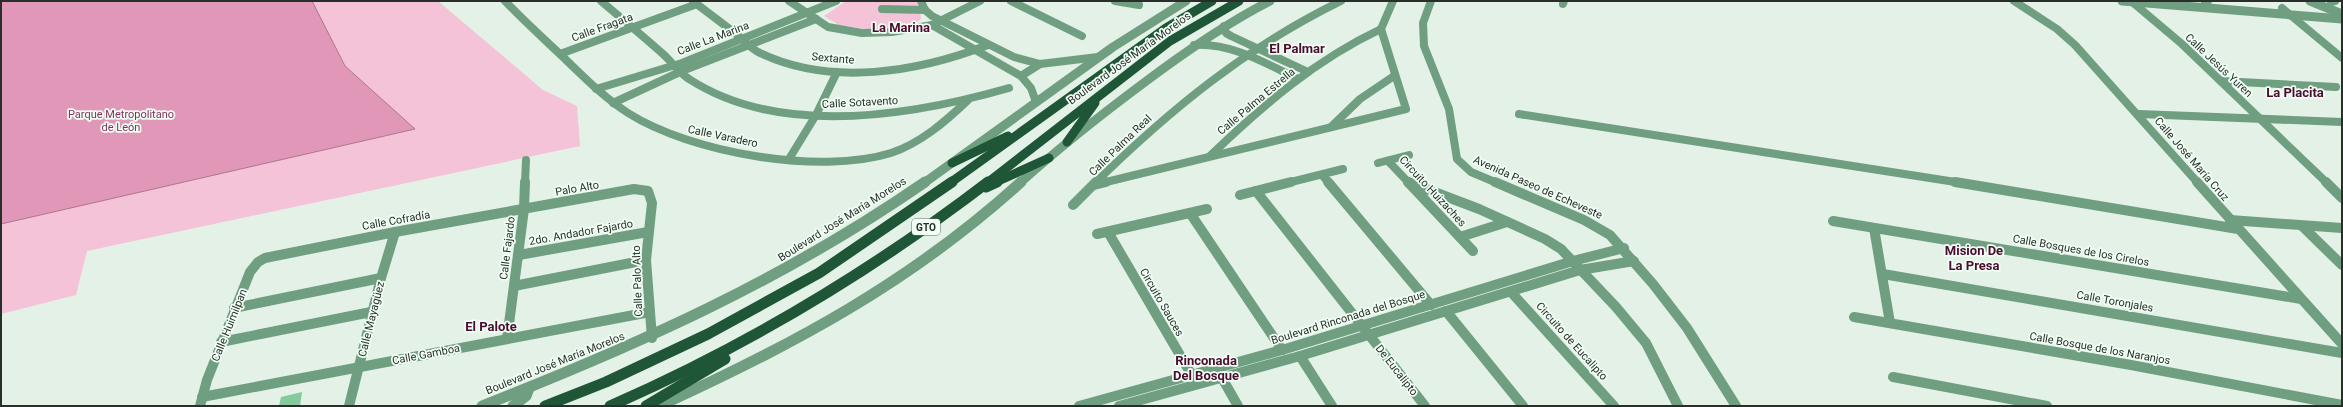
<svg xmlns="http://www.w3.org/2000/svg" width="2343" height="407" font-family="Roboto,sans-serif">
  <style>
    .green { fill: #f4c3d7 }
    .water { fill: #e198b8; stroke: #aa788d }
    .building { fill: #84ca9d }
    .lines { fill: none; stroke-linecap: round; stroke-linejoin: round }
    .minor-far1 { stroke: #6f9f80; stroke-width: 8 }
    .minor { stroke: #6f9f80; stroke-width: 10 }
    .tertiary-far1 { stroke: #6f9f80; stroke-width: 9 }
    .tertiary { stroke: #6f9f80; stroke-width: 11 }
    .primary-far1 { stroke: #1e5637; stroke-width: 9 }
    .primary { stroke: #1e5637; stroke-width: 11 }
    .labels { text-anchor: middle; stroke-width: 3.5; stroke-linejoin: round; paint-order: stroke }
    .shield { fill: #f0fef4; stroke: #656c67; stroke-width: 1 }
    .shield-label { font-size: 10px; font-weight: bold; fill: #292e2a }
    .street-label { font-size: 11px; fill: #292e2a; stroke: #f0fef4 }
    .park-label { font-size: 11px; fill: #85305c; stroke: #f0fef4 }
    .quarter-label { font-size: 13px; font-weight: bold; fill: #4b0c2f; stroke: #f0fef4 }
  </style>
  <rect width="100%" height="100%" fill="#e3f1e7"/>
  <g class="green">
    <polygon points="1,1 438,1 543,90 577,106 580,146 87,251 76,295 1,314"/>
    <polygon points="846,1 919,1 921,19 912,26 873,30 839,25 824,16"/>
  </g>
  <polygon class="water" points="1,1 312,1 345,66 415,129 1,224"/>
  <polygon class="building" points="302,392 300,406 279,406 281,397"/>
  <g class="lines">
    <g class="minor-far1">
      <path d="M505 1C523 20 543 38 562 56 583 76 603 97 628 113 691 153 820 175 891 153 921 143 946 121 968 100"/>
      <path d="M601 1C622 19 643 36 663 54 672 62 679 73 689 79 780 138 911 116 1009 88"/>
      <path d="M693 1C707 12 722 23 736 34 744 40 751 49 760 53 831 87 918 72 988 45"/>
      <polyline points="789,1 828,27 862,33 892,32 932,25 980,1"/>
      <polyline points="921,1 925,10 932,16 1014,57 1040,64 1098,57"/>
      <polyline points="1011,1 1082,36"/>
      <polyline points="1115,1 1139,5"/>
      <polyline points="1431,1 1423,23 1424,46 1449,109 1457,159 1471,172 1497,183"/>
      <polyline points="2014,1 2057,29 2075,45 2198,183"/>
      <polyline points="2131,1 2182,44 2327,183"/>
      <polyline points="2205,2 2208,1"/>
      <polyline points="2331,2 2335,1"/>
      <polyline points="1563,4 1564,1"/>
      <polyline points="2282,8 2342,58"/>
      <polyline points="882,9 925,10"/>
      <polyline points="932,25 1021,76 1031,88 1036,102"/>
      <polyline points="1224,26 1226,33 1231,36 1308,72"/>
      <path d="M1194 45C1232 43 1265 63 1298 79"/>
      <polyline points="560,54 697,4"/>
      <polyline points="1021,76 1040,64"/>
      <polyline points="2221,81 2336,87"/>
      <polyline points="596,89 682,63 836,1"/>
      <polyline points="613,103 682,71 816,19"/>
      <polyline points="1519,114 1962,183"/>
      <polyline points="2139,114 2342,122"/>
      <polyline points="1331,127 1360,99 1394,76"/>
      <path d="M1210 156C1262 106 1315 60 1381 29"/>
      <polyline points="789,159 816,115 837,72"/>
      <polyline points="1388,161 1409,183"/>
      <polyline points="1378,163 1409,155"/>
      <polyline points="1322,175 1329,183"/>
      <polyline points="1408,182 1411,183"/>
      <polyline points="525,183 526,160"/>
      <path d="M1095 183C1171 109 1245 48 1341 1"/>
      <polyline points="1102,183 1406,109 1381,29 1393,1"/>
      <polyline points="1287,183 1343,169"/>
    </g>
    <g class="minor">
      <polyline points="1328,182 1431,305"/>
      <polyline points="1408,182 1473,251"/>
      <polyline points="1408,182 1479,209 1545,239 1561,249 1616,307 1646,343 1678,406"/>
      <polyline points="1495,182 1584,220 1610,235 1653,284 1687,328 1736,406"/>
      <polyline points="1955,182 2238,229"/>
      <polyline points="2197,182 2342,344"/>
      <polyline points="2326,182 2342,198"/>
      <polyline points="1094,185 1106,182"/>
      <polyline points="1256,191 1425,406"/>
      <polyline points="1240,195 1291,182"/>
      <polyline points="1073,205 1096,182"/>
      <polyline points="1190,213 1282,350"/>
      <polyline points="2230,220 2342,228"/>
      <polyline points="1833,221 2301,299"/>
      <polyline points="2302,226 2342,265"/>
      <polyline points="1874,228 1890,323"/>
      <polyline points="1108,232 1194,379"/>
      <polyline points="1097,234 1207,209"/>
      <polyline points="1460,237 1507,222"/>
      <polyline points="519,255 648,232"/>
      <polyline points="1883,274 2342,353"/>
      <polyline points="514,286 646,260"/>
      <polyline points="1511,292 1614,406"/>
      <polyline points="234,308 381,278"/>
      <polyline points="1446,311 1523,406"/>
      <polyline points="1854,317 2131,365 2342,405"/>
      <polyline points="507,339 524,209 525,182"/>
      <polyline points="221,342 371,312"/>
      <polyline points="1300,356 1332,406"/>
      <polyline points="1893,377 2047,406"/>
      <polyline points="1222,378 1238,406"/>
      <polyline points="202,397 650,312"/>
      <polyline points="200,406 207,380 250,272 258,262 265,258 395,232 634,189 648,191 652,203 646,260 652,338"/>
      <polyline points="349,406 381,278 395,232"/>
      <polyline points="1079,406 1282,350 1573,261 1624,248"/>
      <polyline points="1119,406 1300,356 1580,270 1634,261"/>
    </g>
    <g class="tertiary-far1">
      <polyline points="2122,1 2342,19"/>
      <polyline points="2310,1 2342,14"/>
      <polyline points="924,183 1113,47 1186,1"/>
      <path d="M1020 183C1060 147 1102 114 1145 82 1185 52 1225 24 1270 1"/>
    </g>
    <g class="tertiary">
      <path d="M482 406C640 344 785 279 925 182"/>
      <polyline points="513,406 526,396 529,388"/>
      <path d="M659 406C793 345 911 282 1021 182"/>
    </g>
    <g class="primary-far1">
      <polyline points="1067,142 1095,103"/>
      <polyline points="952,163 1008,136"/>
      <polyline points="950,183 1166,28 1212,1"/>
      <polyline points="987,183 1170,41 1239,1"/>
      <polyline points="994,183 1049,158"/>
    </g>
    <g class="primary">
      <polyline points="986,187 997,182"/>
      <polyline points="545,406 606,382 708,334 819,273 952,182"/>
      <path d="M610 406C747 346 869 273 988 182"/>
      <polyline points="646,406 725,359"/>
    </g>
  </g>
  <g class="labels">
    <rect class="shield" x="912" y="219" width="28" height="16" rx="3"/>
    <g class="shield-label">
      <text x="926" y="231">GTO</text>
    </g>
    <g class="street-label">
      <text transform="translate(602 27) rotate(-20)" y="4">Calle Fragata</text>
      <text transform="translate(713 38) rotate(-21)" y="4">Calle La Marina</text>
      <text transform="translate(833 58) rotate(5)" y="4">Sextante</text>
      <text transform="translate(1129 58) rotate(-36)" y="4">Boulevard José María Morelos</text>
      <text transform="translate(2219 65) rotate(43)" y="4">Calle Jesús Yuren</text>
      <text transform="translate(1256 101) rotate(-40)" y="4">Calle Palma Estrella</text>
      <text transform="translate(860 102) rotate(-3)" y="4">Calle Sotavento</text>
      <text transform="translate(723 136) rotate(12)" y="4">Calle Varadero</text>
      <text transform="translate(1120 145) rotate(-44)" y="4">Calle Palma Real</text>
      <text transform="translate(2192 159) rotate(49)" y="4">Calle José María Cruz</text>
      <text transform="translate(1538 187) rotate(24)" y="4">Avenida Paseo de Echeveste</text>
      <text transform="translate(577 188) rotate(-10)" y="4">Palo Alto</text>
      <text transform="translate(1433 191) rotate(47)" y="4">Circuito Huizaches</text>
      <text transform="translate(842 219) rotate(-32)" y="4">Boulevard José María Morelos</text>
      <text transform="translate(396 220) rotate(-10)" y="4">Calle Cofradía</text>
      <text transform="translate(581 232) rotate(-10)" y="4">2do. Andador Fajardo</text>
      <text transform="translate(507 248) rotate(-83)" y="4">Calle Fajardo</text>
      <text transform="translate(2081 250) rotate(10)" y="4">Calle Bosques de los Cirelos</text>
      <text transform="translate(637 281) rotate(-92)" y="4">Calle Palo Alto</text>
      <text transform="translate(2115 301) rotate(10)" y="4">Calle Toronjales</text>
      <text transform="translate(1162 302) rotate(60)" y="4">Circuito Sauces</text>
      <text transform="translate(1348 317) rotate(-17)" y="4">Boulevard Rinconada del Bosque</text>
      <text transform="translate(371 319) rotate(-76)" y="4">Calle Mayagüez</text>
      <text transform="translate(229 325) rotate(-68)" y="4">Calle Huimilpan</text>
      <text transform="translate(1572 341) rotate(48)" y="4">Circuito de Eucalipto</text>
      <text transform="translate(2100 348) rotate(10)" y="4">Calle Bosque de los Naranjos</text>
      <text transform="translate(426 354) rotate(-11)" y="4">Calle Gamboa</text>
      <text transform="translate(555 363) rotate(-22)" y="4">Boulevard José María Morelos</text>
      <text transform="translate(1397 370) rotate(52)" y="4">De Eucalipto</text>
    </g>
    <g class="park-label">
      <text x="121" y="118">Parque Metropolitano<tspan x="121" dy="13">de León</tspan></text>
    </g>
    <g class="quarter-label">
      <text x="901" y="32">La Marina</text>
      <text x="1297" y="53">El Palmar</text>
      <text x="2295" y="97">La Placita</text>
      <text x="1974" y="255">Mision De<tspan x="1974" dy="15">La Presa</tspan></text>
      <text x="491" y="331">El Palote</text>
      <text x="1206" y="365">Rinconada<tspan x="1206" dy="15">Del Bosque</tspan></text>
    </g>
  </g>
  <rect width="2343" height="407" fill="none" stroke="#292e2a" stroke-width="4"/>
</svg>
